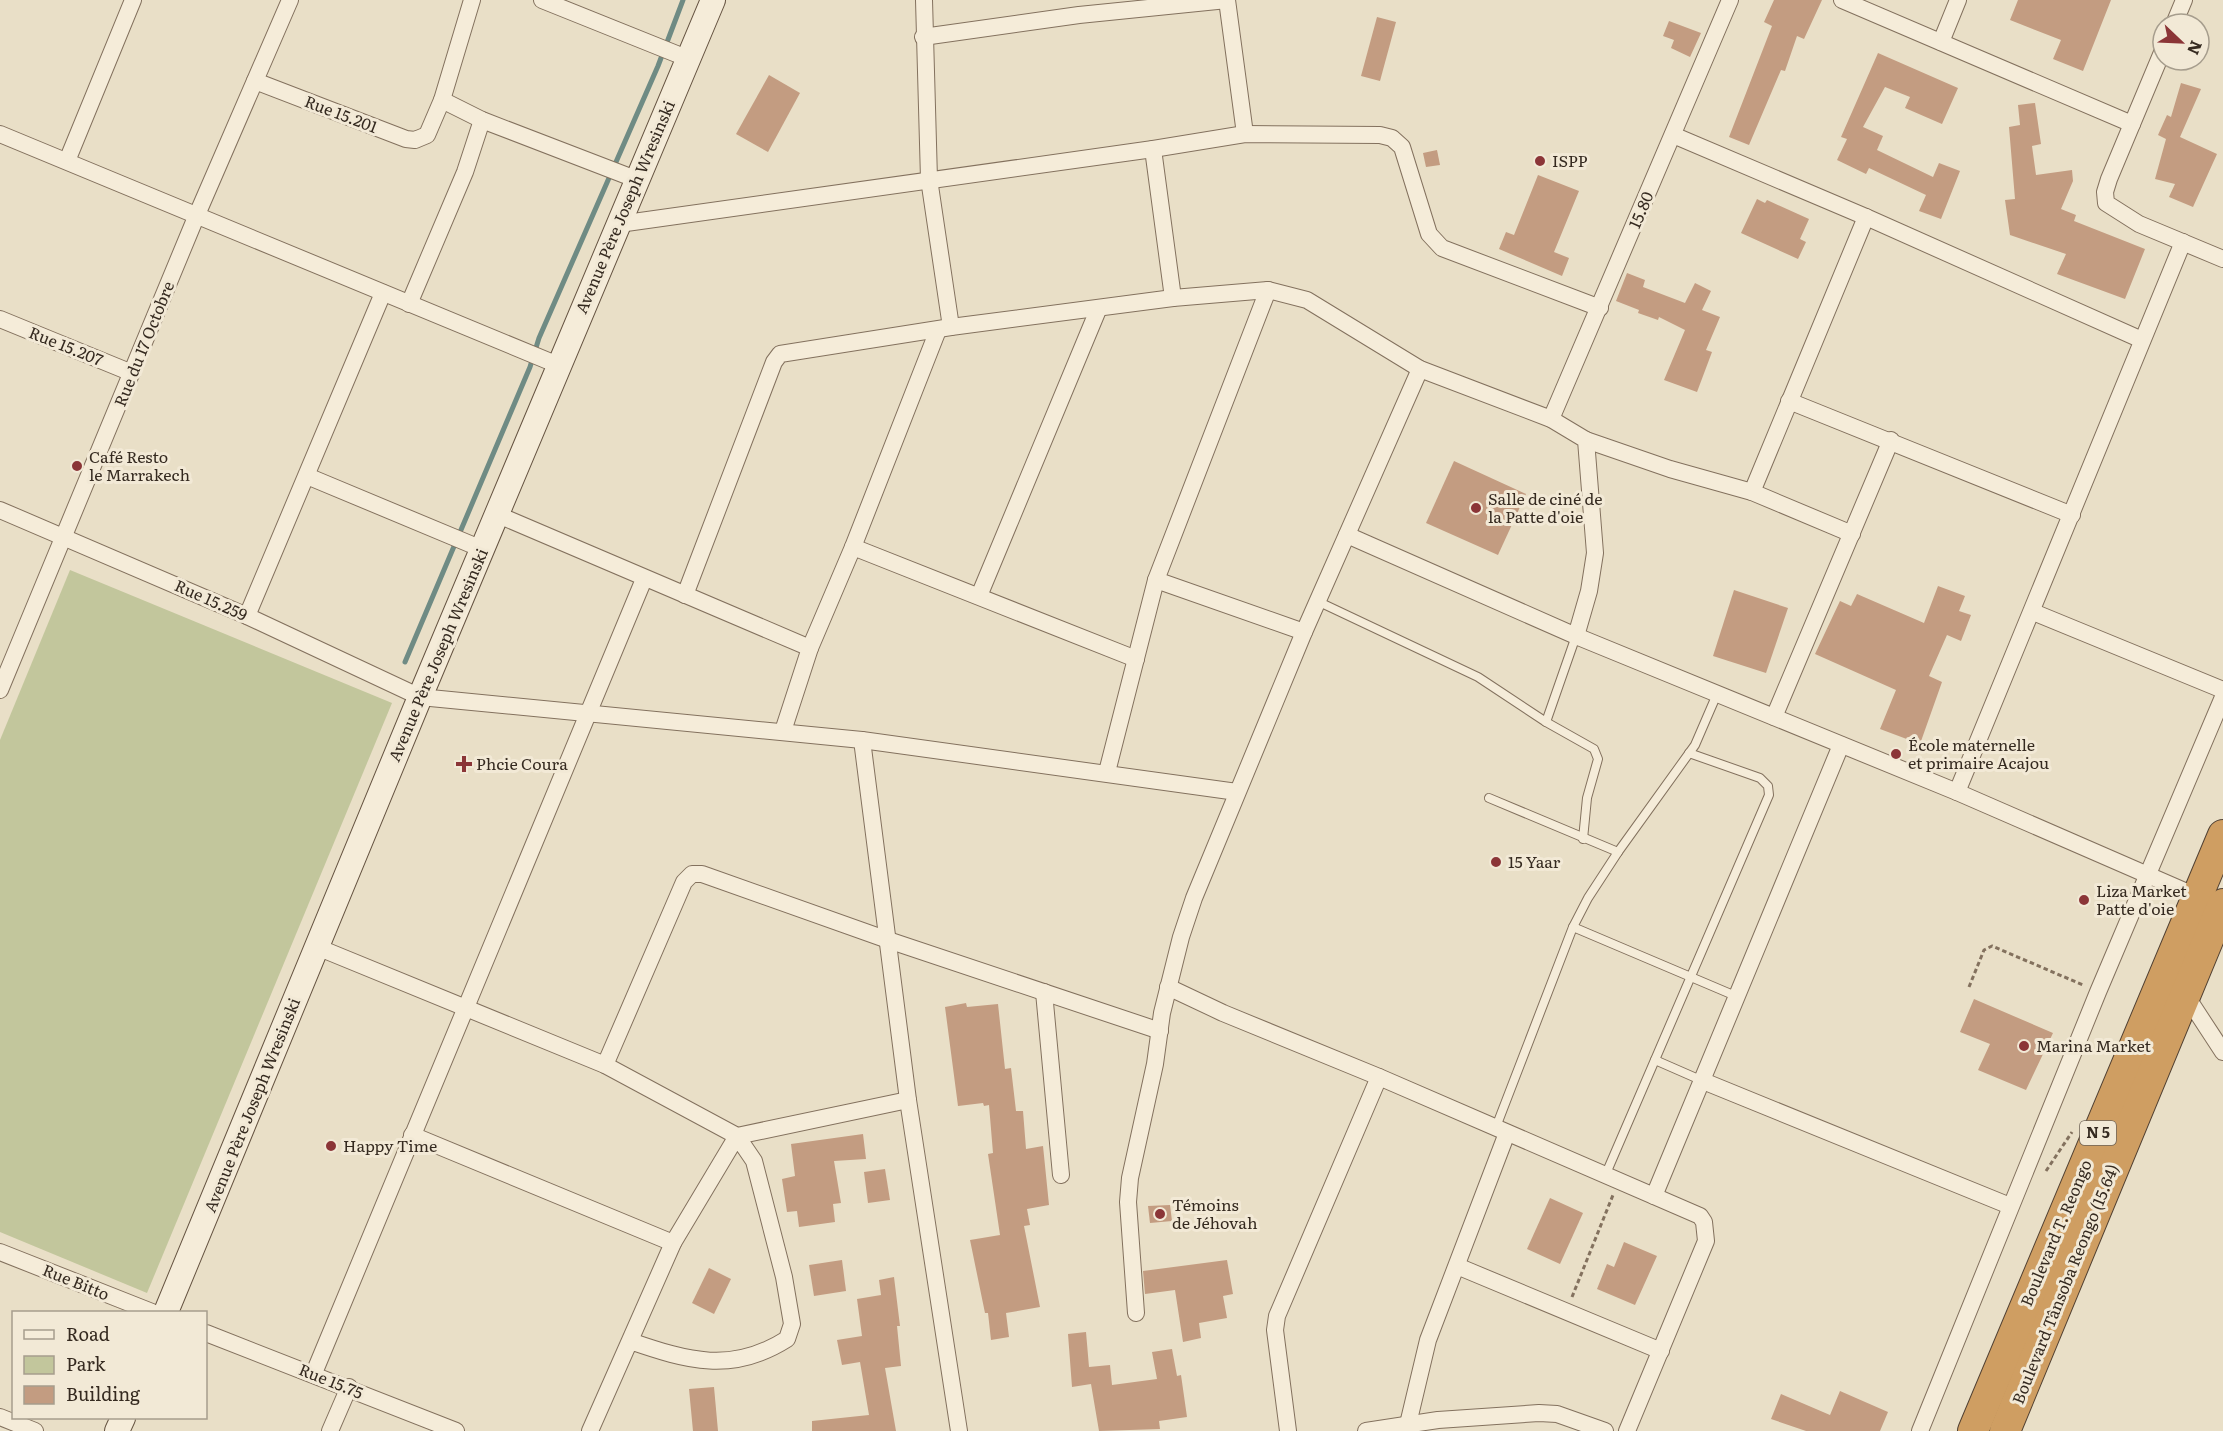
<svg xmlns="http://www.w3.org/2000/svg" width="2223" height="1431" font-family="Literata,serif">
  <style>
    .green { fill: #c2c69c }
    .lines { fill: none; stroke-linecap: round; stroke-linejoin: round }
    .stream { stroke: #6f8b84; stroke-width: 5 }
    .building { fill: #c39c81 }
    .lane-casing { stroke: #83715e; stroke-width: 10 }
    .street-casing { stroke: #83715e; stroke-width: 18 }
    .secondary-casing { stroke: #655341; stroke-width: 26 }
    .highway-casing { stroke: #514032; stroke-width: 32 }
    .path { stroke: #83715e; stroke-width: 3; stroke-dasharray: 4.5 3; stroke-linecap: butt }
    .lane { stroke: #f5ecd9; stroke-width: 8 }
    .street { stroke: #f5ecd9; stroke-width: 16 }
    .secondary { stroke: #f5ecd9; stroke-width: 24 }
    .highway { stroke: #cf9e62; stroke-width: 30 }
    .poi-dot { fill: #8b3537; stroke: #f2e9d6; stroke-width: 2 }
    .labels { text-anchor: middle; stroke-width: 6; stroke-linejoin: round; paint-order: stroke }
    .shield { fill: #f2e9d6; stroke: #6e6357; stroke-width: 1.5 }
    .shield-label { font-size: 15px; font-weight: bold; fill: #352a20 }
    .street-label { font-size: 16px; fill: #352a20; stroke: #f2e9d6 }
    .poi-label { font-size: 16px; fill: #352a20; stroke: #f2e9d6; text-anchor: start }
  </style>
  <rect width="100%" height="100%" fill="#e9dfc7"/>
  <polygon class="green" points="70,570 392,703 147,1293 0,1232 0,740"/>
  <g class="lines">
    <polyline class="stream" points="405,662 530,367 539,338 658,66 683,0"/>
  </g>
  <g class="building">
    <polygon points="1774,0 1822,0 1804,39 1797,36 1785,71 1781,70 1749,145 1729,137 1772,26 1764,22"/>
    <polygon points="2018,0 2111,0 2083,71 2053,59 2061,40 2010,20"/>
    <polygon points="1377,17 1396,22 1380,81 1361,76"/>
    <polygon points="1669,21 1701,33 1690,57 1671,48 1674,40 1663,36"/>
    <polygon points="1878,53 1958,88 1942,124 1905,108 1910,97 1885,87 1863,127 1883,136 1877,150 1933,177 1939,163 1960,171 1941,219 1919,211 1926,195 1869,168 1866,174 1837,160 1847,139 1841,137"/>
    <polygon points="769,75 800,93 768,152 736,134"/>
    <polygon points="2181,83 2201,89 2180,137 2217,154 2193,207 2169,197 2175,184 2155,179 2166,139 2158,135 2167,115 2171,117"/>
    <polygon points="2035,103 2041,144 2032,146 2036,175 2072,170 2073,181 2061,209 2076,215 2074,221 2145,249 2125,299 2057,274 2066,254 2010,235 2005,200 2015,199 2009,127 2020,125 2018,105"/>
    <polygon points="1437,150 1440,165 1426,167 1423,153"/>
    <polygon points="1538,175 1579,191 1554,252 1569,258 1562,276 1499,249 1506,232 1514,235"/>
    <polygon points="1757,199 1765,203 1767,200 1809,219 1800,239 1806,242 1798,259 1741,233"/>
    <polygon points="1627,273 1645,280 1643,287 1685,303 1695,283 1711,291 1702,310 1720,317 1706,350 1712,352 1697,392 1664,380 1685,330 1659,317 1658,320 1638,313 1639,310 1616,301"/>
    <polygon points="1454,461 1526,494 1498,555 1426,523"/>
    <polygon points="1938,586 1965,596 1959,611 1971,615 1961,641 1947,635 1929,676 1942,682 1920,744 1880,729 1896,690 1815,654 1840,601 1851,606 1857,594 1924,623"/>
    <polygon points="1734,590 1788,608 1766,673 1713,656"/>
    <polygon points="1974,999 2053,1033 2026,1090 1978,1070 1990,1044 1960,1032"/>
    <polygon points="966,1003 967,1007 998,1004 1005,1069 1011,1068 1016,1111 1023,1111 1026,1149 1043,1146 1049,1205 1027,1209 1030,1225 1024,1226 1040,1307 1006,1313 1009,1337 991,1340 988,1313 985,1313 970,1240 1000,1235 988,1154 993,1153 989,1105 984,1106 983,1103 958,1106 945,1007"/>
    <polygon points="863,1134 866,1159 834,1161 841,1203 833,1204 835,1222 799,1227 797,1211 787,1212 782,1179 795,1176 791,1144"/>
    <polygon points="885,1169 890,1200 868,1203 864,1172"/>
    <polygon points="1550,1198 1583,1213 1560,1264 1527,1249"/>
    <polygon points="1170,1205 1172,1221 1150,1223 1148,1206"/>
    <polygon points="1624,1242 1657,1256 1635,1305 1597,1289 1607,1264 1614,1267"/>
    <polygon points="842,1260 846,1291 814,1296 809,1265"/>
    <polygon points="1227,1260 1233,1294 1223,1296 1227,1318 1199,1323 1201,1338 1183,1342 1175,1290 1145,1294 1143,1271"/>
    <polygon points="709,1268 731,1279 714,1314 692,1303"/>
    <polygon points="894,1277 900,1326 897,1326 901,1366 885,1368 896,1431 812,1431 812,1421 869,1415 860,1362 842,1365 837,1340 862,1336 857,1299 881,1295 879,1280"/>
    <polygon points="1086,1332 1089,1367 1110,1365 1112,1385 1157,1379 1152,1352 1172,1349 1177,1376 1181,1375 1187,1417 1159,1421 1160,1429 1099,1431 1091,1384 1072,1387 1068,1334"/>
    <polygon points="714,1387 718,1431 693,1431 689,1389"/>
    <polygon points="1840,1391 1888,1412 1880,1431 1806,1431 1771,1419 1781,1394 1830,1415"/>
  </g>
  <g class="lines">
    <defs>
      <g id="lane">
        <polyline points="1317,601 1478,677 1546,722 1594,749 1598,759 1587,798 1583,839"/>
        <polyline points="1546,722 1576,636"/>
        <polyline points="1489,798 1618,852"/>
        <polyline points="1573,927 1738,997"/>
        <polyline points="1655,1060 1703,1081"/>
        <polyline points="1496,1127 1573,927 1588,898 1618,852 1695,745 1717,694"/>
        <polyline points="1605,1176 1769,795 1768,786 1760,778 1689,753"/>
      </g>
      <g id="street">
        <polyline points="542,0 689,59"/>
        <polyline points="924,0 929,179 951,327"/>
        <polyline points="1227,0 1245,134"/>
        <polyline points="1842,0 2132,124"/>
        <polyline points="2174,24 2184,0"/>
        <polyline points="923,37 1079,15 1227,0"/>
        <polyline points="1941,42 1958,0"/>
        <polyline points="2163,50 2109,179 2105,192 2106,203 2139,224 2223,259"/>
        <polyline points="255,81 406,139 415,140 427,135 442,100 472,0"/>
        <polyline points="442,100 482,120 638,180"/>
        <polyline points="0,134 558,365"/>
        <polyline points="1673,135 1866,217 2142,340"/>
        <polyline points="1153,149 1173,298"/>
        <polyline points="67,161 133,0"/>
        <polyline points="619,224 1153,149 1245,134 1380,135 1392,138 1402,147 1429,234 1442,248 1600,308"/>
        <polyline points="409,304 465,172 482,120"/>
        <polyline points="0,319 132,373"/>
        <polyline points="1789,401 2072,515"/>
        <polyline points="1551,419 1730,0"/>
        <polyline points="1586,440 1670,469 1752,492 1852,534"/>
        <polyline points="307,476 482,549"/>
        <polyline points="1752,492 1866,217"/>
        <polyline points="0,510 247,616 420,697 862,740 1237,792"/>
        <polyline points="496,514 810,648"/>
        <polyline points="1347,535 1576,636 1957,792 2196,896"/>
        <polyline points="853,547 1136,659"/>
        <polyline points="1156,580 1304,632"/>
        <polyline points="685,595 774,362 780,354 951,327 1173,298 1268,290 1307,300 1420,369 1551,419 1586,440 1595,553 1589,591 1576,636"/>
        <polyline points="979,596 1098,310"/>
        <polyline points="2033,612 2223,690"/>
        <polyline points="247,616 383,293"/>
        <polyline points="0,690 196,217 290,0"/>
        <polyline points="1774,717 1891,440"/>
        <polyline points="783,731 810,648 853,547 938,330"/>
        <polyline points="862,740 908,1100 959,1431"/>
        <polyline points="1107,772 1156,580 1268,290"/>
        <polyline points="1957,792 2183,242"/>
        <polyline points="317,947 605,1065 737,1136 908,1100"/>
        <polyline points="1168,987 1223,1013 1379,1077 1700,1216 1704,1222 1706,1241 1627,1431"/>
        <polyline points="1044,992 1061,1175"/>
        <polyline points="2185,994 2223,1052"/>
        <polyline points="605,1065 684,882 692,874 702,874 888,940 1160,1031"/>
        <polyline points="1703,1081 2010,1206"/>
        <polyline points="412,1135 673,1243"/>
        <polyline points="1654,1196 1841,745"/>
        <polyline points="0,1252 152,1312"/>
        <polyline points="1457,1266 1661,1351"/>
        <polyline points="1136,1313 1128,1202 1130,1178 1155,1064 1162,1013 1181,937 1194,898 1304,632 1420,369"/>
        <polyline points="206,1333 456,1431"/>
        <polyline points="314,1373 644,579"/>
        <polyline points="0,1417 35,1431"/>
        <polyline points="1408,1424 1428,1340 1507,1133"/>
        <polyline points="330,1431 349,1387"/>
        <path d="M590 1431 673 1243 737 1136 754 1161 784 1277 792 1324 787 1339C732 1374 688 1361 630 1341"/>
        <polyline points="1288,1431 1275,1330 1277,1316 1379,1077"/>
        <polyline points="1366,1431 1438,1420 1539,1413 1557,1414 1605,1431"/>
        <polyline points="1920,1431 2098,992 2223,697"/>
      </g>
      <g id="secondary">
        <polyline points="166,1312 420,697 713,0"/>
        <polyline points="117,1431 123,1418"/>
      </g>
      <g id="highway">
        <polyline points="1973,1431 2223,835"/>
        <polyline points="2005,1431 2223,904"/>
      </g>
    </defs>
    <use href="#lane" class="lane-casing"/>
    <use href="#street" class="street-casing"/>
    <use href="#secondary" class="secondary-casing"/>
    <use href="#highway" class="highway-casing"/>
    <g class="path">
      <polyline points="1969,987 1984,950 1992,946 2083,985"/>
      <polyline points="2046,1171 2072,1132"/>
      <polyline points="1572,1297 1613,1195"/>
    </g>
    <use href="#lane" class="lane"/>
    <use href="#street" class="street"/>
    <use href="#secondary" class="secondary"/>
    <use href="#highway" class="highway"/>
  </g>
  <g class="poi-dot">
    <circle cx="1540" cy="161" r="6"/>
    <circle cx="77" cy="466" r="6"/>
    <circle cx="1476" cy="508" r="6"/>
    <circle cx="1896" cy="754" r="6"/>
    <path d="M461 755h6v6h6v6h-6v6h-6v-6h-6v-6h6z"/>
    <circle cx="1496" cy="862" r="6"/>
    <circle cx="2084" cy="900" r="6"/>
    <circle cx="2024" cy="1046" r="6"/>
    <circle cx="331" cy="1146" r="6"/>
    <circle cx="1160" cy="1214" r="6"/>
  </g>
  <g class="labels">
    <rect class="shield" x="2080" y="1121" width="36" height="24" rx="4.5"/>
    <g class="shield-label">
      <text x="2098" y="1138">N 5</text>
    </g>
    <g class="street-label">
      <text transform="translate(341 114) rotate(21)" y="6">Rue 15.201</text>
      <text transform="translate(625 207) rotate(-67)" y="6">Avenue Père Joseph Wresinski</text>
      <text transform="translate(1641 210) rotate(-67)" y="6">15.80</text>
      <text transform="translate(144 344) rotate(-68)" y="6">Rue du 17 Octobre</text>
      <text transform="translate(66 346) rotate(22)" y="6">Rue 15.207</text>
      <text transform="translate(211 600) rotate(24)" y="6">Rue 15.259</text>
      <text transform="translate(438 655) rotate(-67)" y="6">Avenue Père Joseph Wresinski</text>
      <text transform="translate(252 1105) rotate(-68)" y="6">Avenue Père Joseph Wresinski</text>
      <text transform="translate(2056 1233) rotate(-67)" y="6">Boulevard T. Reongo</text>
      <text transform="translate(76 1282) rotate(22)" y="6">Rue Bitto</text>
      <text transform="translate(2065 1284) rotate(-68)" y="6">Boulevard Tânsoba Reongo (15.64)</text>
      <text transform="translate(331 1381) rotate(22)" y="6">Rue 15.75</text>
    </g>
    <g class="poi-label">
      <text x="1552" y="167">ISPP</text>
      <text x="89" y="463">Café Resto<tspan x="89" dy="18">le Marrakech</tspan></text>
      <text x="1488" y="505">Salle de ciné de<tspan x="1488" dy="18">la Patte d'oie</tspan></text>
      <text x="1908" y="751">École maternelle<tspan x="1908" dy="18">et primaire Acajou</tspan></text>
      <text x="476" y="770">Phcie Coura</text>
      <text x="1508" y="868">15 Yaar</text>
      <text x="2096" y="897">Liza Market<tspan x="2096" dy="18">Patte d'oie</tspan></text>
      <text x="2036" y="1052">Marina Market</text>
      <text x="343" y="1152">Happy Time</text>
      <text x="1172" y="1211">Témoins<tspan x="1172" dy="18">de Jéhovah</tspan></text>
    </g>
  </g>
  <rect x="12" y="1311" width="195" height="108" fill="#f2e9d6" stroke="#a69d8d" stroke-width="1.5"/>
  <rect x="24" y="1330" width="30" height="9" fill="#f5ecd9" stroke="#a69d8d" stroke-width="1.5"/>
  <text x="66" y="1341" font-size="18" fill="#352a20">Road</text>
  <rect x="24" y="1356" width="30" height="18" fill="#c2c69c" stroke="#a69d8d" stroke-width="1.5"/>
  <text x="66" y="1371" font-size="18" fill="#352a20">Park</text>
  <rect x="24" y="1386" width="30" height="18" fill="#c39c81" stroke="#a69d8d" stroke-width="1.5"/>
  <text x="66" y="1401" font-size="18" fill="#352a20">Building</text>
  <g transform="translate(2181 42) rotate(113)"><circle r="28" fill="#f2e9d6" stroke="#a69d8d" stroke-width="1.5"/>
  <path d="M0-4.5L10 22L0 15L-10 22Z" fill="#8b3537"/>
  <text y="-9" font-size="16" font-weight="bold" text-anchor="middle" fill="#352a20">N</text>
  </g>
</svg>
